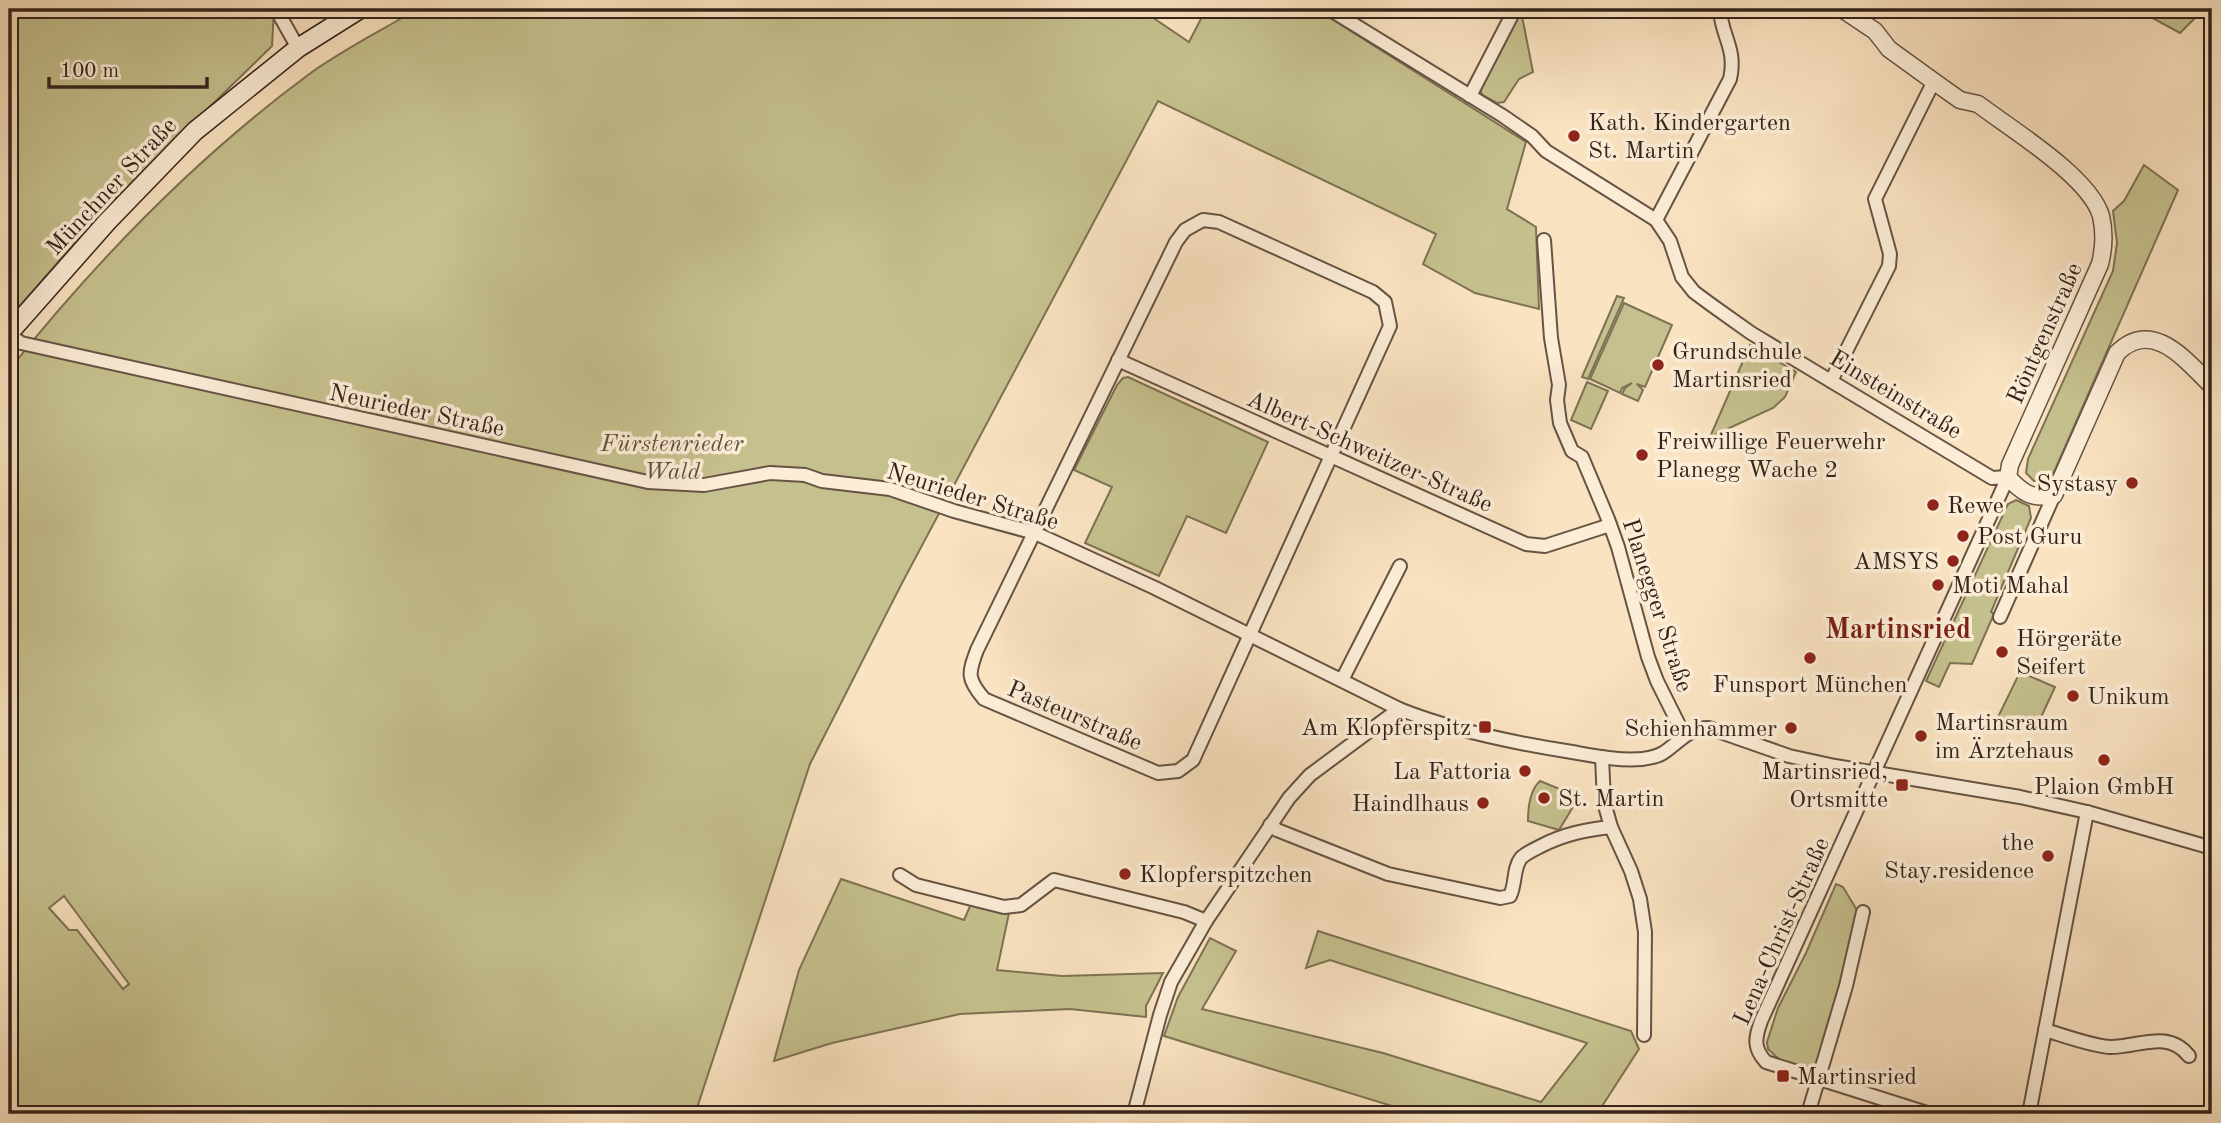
<svg xmlns="http://www.w3.org/2000/svg" width="2221" height="1123" font-family="'Old Standard TT',serif">
  <style>
    .green { fill: #c5c18e; stroke: #7d7254; stroke-width: 2; fill-rule: evenodd }
    .lines { fill: none; stroke-linecap: round; stroke-linejoin: round }
    .minor-casing { stroke: #665344; stroke-width: 16 }
    .tertiary-casing { stroke: #665344; stroke-width: 19 }
    .secondary-casing { stroke: #35231b; stroke-width: 21 }
    .minor { stroke: #fcedd7; stroke-width: 12 }
    .tertiary { stroke: #fcedd7; stroke-width: 16 }
    .secondary { stroke: #fcedd7; stroke-width: 18 }
    .poi-dot { fill: #8f2418; stroke: #fcedd7; stroke-width: 2.5 }
    .labels { text-anchor: middle; stroke-width: 7; stroke-linejoin: round; paint-order: stroke }
    .poi-label { font-size: 24px; fill: #35231b; stroke: #fcedd7; text-anchor: start }
    .street-label { font-size: 24px; fill: #35231b; stroke: #fcedd7 }
    .park-label { font-size: 24px; font-style: italic; fill: #60523e; stroke: #fcedd7 }
    .quarter-label { font-size: 28px; font-weight: bold; fill: #7a1f14; stroke: #fcedd7 }
  </style>
  <rect width="100%" height="100%" fill="#fae3c1"/>
  <filter id="stains"><feTurbulence type="fractalNoise" baseFrequency=".00286" numOctaves="4"/><feColorMatrix values="0 0 0 0 .2 0 0 0 0 .09 0 0 0 0 .02 0 0 0 .5 -.17"/></filter>
  <radialGradient id="worn" r=".72"><stop offset=".6" stop-color="#630" stop-opacity="0"/><stop offset="1" stop-color="#630" stop-opacity=".3"/></radialGradient>
  <g class="green">
    <polygon points="9,9 274,9 272,46 105,209 9,318"/>
    <path d="M417 9H1140L1189 42 1206 9H1316L1526 142 1507 209 1536 227 1539 309 1475 293 1423 264 1436 234 1158 101 901 585 810 764 695 1114H9V370C96 261 196 158 308 75 342 50 381 31 417 9ZM64 896 129 984 123 989 77 930H69L49 908Z"/>
    <polygon points="2150,9 2204,9 2180,33 2147,15"/>
    <polygon points="1521,11 1533,72 1519,79 1504,102 1497,103 1482,95 1480,87 1516,14"/>
    <polygon points="2144,165 2178,190 2054,472 2045,481 2034,481 2026,473 2028,459 2113,271 2117,243 2113,211 2124,201"/>
    <polygon points="1617,296 1624,298 1588,379 1582,377"/>
    <polygon points="1624,303 1672,325 1645,387 1637,384 1643,390 1638,401 1622,394 1625,388 1632,383 1622,388 1620,393 1590,379"/>
    <polygon points="1750,345 1796,372 1785,397 1773,408 1710,437"/>
    <polygon points="1128,377 1268,442 1226,533 1187,516 1159,576 1085,543 1112,487 1074,470 1117,385 1123,378"/>
    <polygon points="1587,382 1608,391 1591,429 1571,420"/>
    <polygon points="2016,500 2029,506 2031,518 1991,612 1994,614 1972,664 1950,663 1939,687 1926,681 2008,504"/>
    <polygon points="2020,672 2055,687 2037,726 1998,717"/>
    <path d="M1540 781 1579 797 1559 830 1528 821C1528 807 1530 790 1540 781Z"/>
    <polygon points="841,879 964,920 971,904 1009,913 997,970 1062,976 1163,973 1146,1006 1146,1017 1070,1009 960,1014 832,1043 774,1061 799,970"/>
    <polygon points="1836,884 1843,887 1858,912 1844,976 1815,1070 1780,1060 1768,1049 1767,1042 1778,1008 1806,953"/>
    <polygon points="1318,931 1631,1031 1639,1049 1597,1114 1418,1114 1164,1036 1178,997 1210,938 1236,951 1202,1009 1383,1053 1541,1102 1587,1043 1330,960 1306,968"/>
  </g>
  <g class="lines">
    <defs>
      <g id="minor">
        <polyline points="281,9 280,16 298,48"/>
        <path d="M1329 9 1503 116 1532 136 1546 151 1656 220 1670 241 1682 277 1694 292 1713 306 1751 333 1992 478 2008 477 1761 1021C1755 1038 1753 1048 1766 1062L1930 1114"/>
        <polyline points="1470,96 1515,9"/>
        <path d="M1203 220 1219 222 1373 292 1385 302 1390 326 1193 760 1178 771 1158 773 984 699C967 679 968 674 977 650L1176 242 1185 230Z"/>
        <path d="M1656 220 1730 79C1737 48 1721 36 1720 9"/>
        <polyline points="1544,240 1551,338 1559,385 1557,400 1560,423 1572,451 1582,457 1608,519 1618,547 1648,657 1657,681 1684,735"/>
        <path d="M9 334 21 343 648 482 704 485 770 473 805 475 822 481 890 489 954 511 1035 533 1155 588 1399 709C1454 731 1514 743 1572 752 1595 756 1619 761 1642 759 1649 758 1657 757 1663 753 1679 743 1687 728 1709 728L1789 756 1835 766 2020 797 2087 812 2212 848"/>
        <polyline points="1118,360 1526,544 1545,546 1610,525"/>
        <polyline points="1831,381 1889,266 1890,254 1875,199 1934,81"/>
        <polyline points="2000,617 2054,495"/>
        <polyline points="1342,680 1400,566"/>
        <polyline points="1602,757 1604,802 1611,827 1631,871 1640,899 1645,932 1644,1035"/>
        <path d="M1270 825 1277 830 1388 874 1500 898 1510 896C1516 884 1513 868 1521 858 1526 853 1535 849 1541 846 1564 834 1585 830 1611 827"/>
        <polyline points="900,875 916,885 1004,907 1021,905 1054,880 1184,912 1206,921"/>
        <path d="M2045 1030C2062 1035 2095 1047 2111 1047 2139 1047 2168 1029 2189 1056"/>
        <polyline points="1134,1114 1160,1015 1171,982 1206,921 1289,798 1310,775 1399,709"/>
        <polyline points="1808,1114 1846,986 1863,912"/>
        <polyline points="2029,1114 2087,812"/>
      </g>
      <path id="tertiary" d="M1842 9 1875 31 1889 49 1936 83 1960 100 1978 104C2011 129 2090 177 2101 216 2105 233 2104 248 2100 264L2010 465 2008 477C2022 493 2033 500 2054 495L2117 353C2153 317 2187 362 2212 386"/>
      <polyline id="secondary" points="9,333 107,222 195,131 298,48 360,9"/>
    </defs>
    <use href="#minor" class="minor-casing"/>
    <use href="#tertiary" class="tertiary-casing"/>
    <use href="#secondary" class="secondary-casing"/>
    <use href="#minor" class="minor"/>
    <use href="#tertiary" class="tertiary"/>
    <use href="#secondary" class="secondary"/>
  </g>
  <g class="poi-dot">
    <circle cx="1574" cy="136" r="7"/>
    <circle cx="1658" cy="365" r="7"/>
    <circle cx="1642" cy="455" r="7"/>
    <circle cx="2132" cy="483" r="7"/>
    <circle cx="1933" cy="505" r="7"/>
    <circle cx="1963" cy="536" r="7"/>
    <circle cx="1953" cy="561" r="7"/>
    <circle cx="1938" cy="585" r="7"/>
    <circle cx="2002" cy="652" r="7"/>
    <circle cx="1810" cy="658" r="7"/>
    <circle cx="2073" cy="696" r="7"/>
    <rect x="1478" y="720" width="14" height="14" rx="3.5"/>
    <circle cx="1791" cy="728" r="7"/>
    <circle cx="1921" cy="736" r="7"/>
    <circle cx="2104" cy="760" r="7"/>
    <circle cx="1525" cy="771" r="7"/>
    <rect x="1895" y="778" width="14" height="14" rx="3.5"/>
    <circle cx="1544" cy="798" r="7"/>
    <circle cx="1483" cy="803" r="7"/>
    <circle cx="2048" cy="856" r="7"/>
    <circle cx="1125" cy="874" r="7"/>
    <rect x="1776" y="1069" width="14" height="14" rx="3.5"/>
  </g>
  <g class="labels">
    <g class="poi-label">
      <text x="1588" y="130">Kath. Kindergarten<tspan x="1588" dy="28">St. Martin</tspan></text>
      <text x="1672" y="359">Grundschule<tspan x="1672" dy="28">Martinsried</tspan></text>
      <text x="1656" y="449">Freiwillige Feuerwehr<tspan x="1656" dy="28">Planegg Wache 2</tspan></text>
      <text x="2118" y="491" text-anchor="end">Systasy</text>
      <text x="1947" y="513">Rewe</text>
      <text x="1977" y="544">Post Guru</text>
      <text x="1939" y="569" text-anchor="end">AMSYS</text>
      <text x="1952" y="593">Moti Mahal</text>
      <text x="2016" y="646">Hörgeräte<tspan x="2016" dy="28">Seifert</tspan></text>
      <text x="1810" y="692" text-anchor="middle">Funsport München</text>
      <text x="2087" y="704">Unikum</text>
      <text x="1935" y="730">Martinsraum<tspan x="1935" dy="28">im Ärztehaus</tspan></text>
      <text x="1471" y="735" text-anchor="end">Am Klopferspitz</text>
      <text x="1777" y="736" text-anchor="end">Schienhammer</text>
      <text x="1511" y="779" text-anchor="end">La Fattoria</text>
      <text x="1888" y="779" text-anchor="end">Martinsried,<tspan x="1888" dy="28">Ortsmitte</tspan></text>
      <text x="2104" y="794" text-anchor="middle">Plaion GmbH</text>
      <text x="1558" y="806">St. Martin</text>
      <text x="1469" y="811" text-anchor="end">Haindlhaus</text>
      <text x="2034" y="850" text-anchor="end">the<tspan x="2034" dy="28">Stay.residence</tspan></text>
      <text x="1139" y="882">Klopferspitzchen</text>
      <text x="1797" y="1084">Martinsried</text>
    </g>
    <g class="street-label">
      <text transform="translate(111 186) rotate(-47)" y="8">Münchner Straße</text>
      <text transform="translate(2044 333) rotate(-66)" y="8">Röntgenstraße</text>
      <text transform="translate(1896 394) rotate(31)" y="8">Einsteinstraße</text>
      <text transform="translate(417 410) rotate(12)" y="8">Neurieder Straße</text>
      <text transform="translate(1370 451) rotate(24)" y="8">Albert-Schweitzer-Straße</text>
      <text transform="translate(973 496) rotate(17)" y="8">Neurieder Straße</text>
      <text transform="translate(1658 605) rotate(72)" y="8">Planegger Straße</text>
      <text transform="translate(1075 715) rotate(23)" y="8">Pasteurstraße</text>
      <text transform="translate(1781 931) rotate(-66)" y="8">Lena-Christ-Straße</text>
    </g>
    <g class="park-label">
      <text x="672" y="451">Fürstenrieder<tspan x="672" dy="28">Wald</tspan></text>
    </g>
    <g class="quarter-label">
      <text x="1898" y="638">Martinsried</text>
    </g>
  </g>
  <rect width="2221" height="1123" fill="none" stroke="#fae3c1" stroke-width="35"/>
  <rect x="10" y="10" width="2200" height="1102" fill="none" stroke="#35231b" stroke-width="3.5"/>
  <rect x="18" y="18" width="2186" height="1088" fill="none" stroke="#35231b" stroke-width="2"/>
  <path d="M49 77v10h158v-10" fill="none" stroke="#35231b" stroke-width="3.5"/>
  <text x="60" y="77" font-size="21" fill="#35231b" stroke="#fcedd7" stroke-width="5" paint-order="stroke">100 m</text>
  <rect width="100%" height="100%" filter="url(#stains)"/>
  <rect width="100%" height="100%" fill="url(#worn)"/>
</svg>
